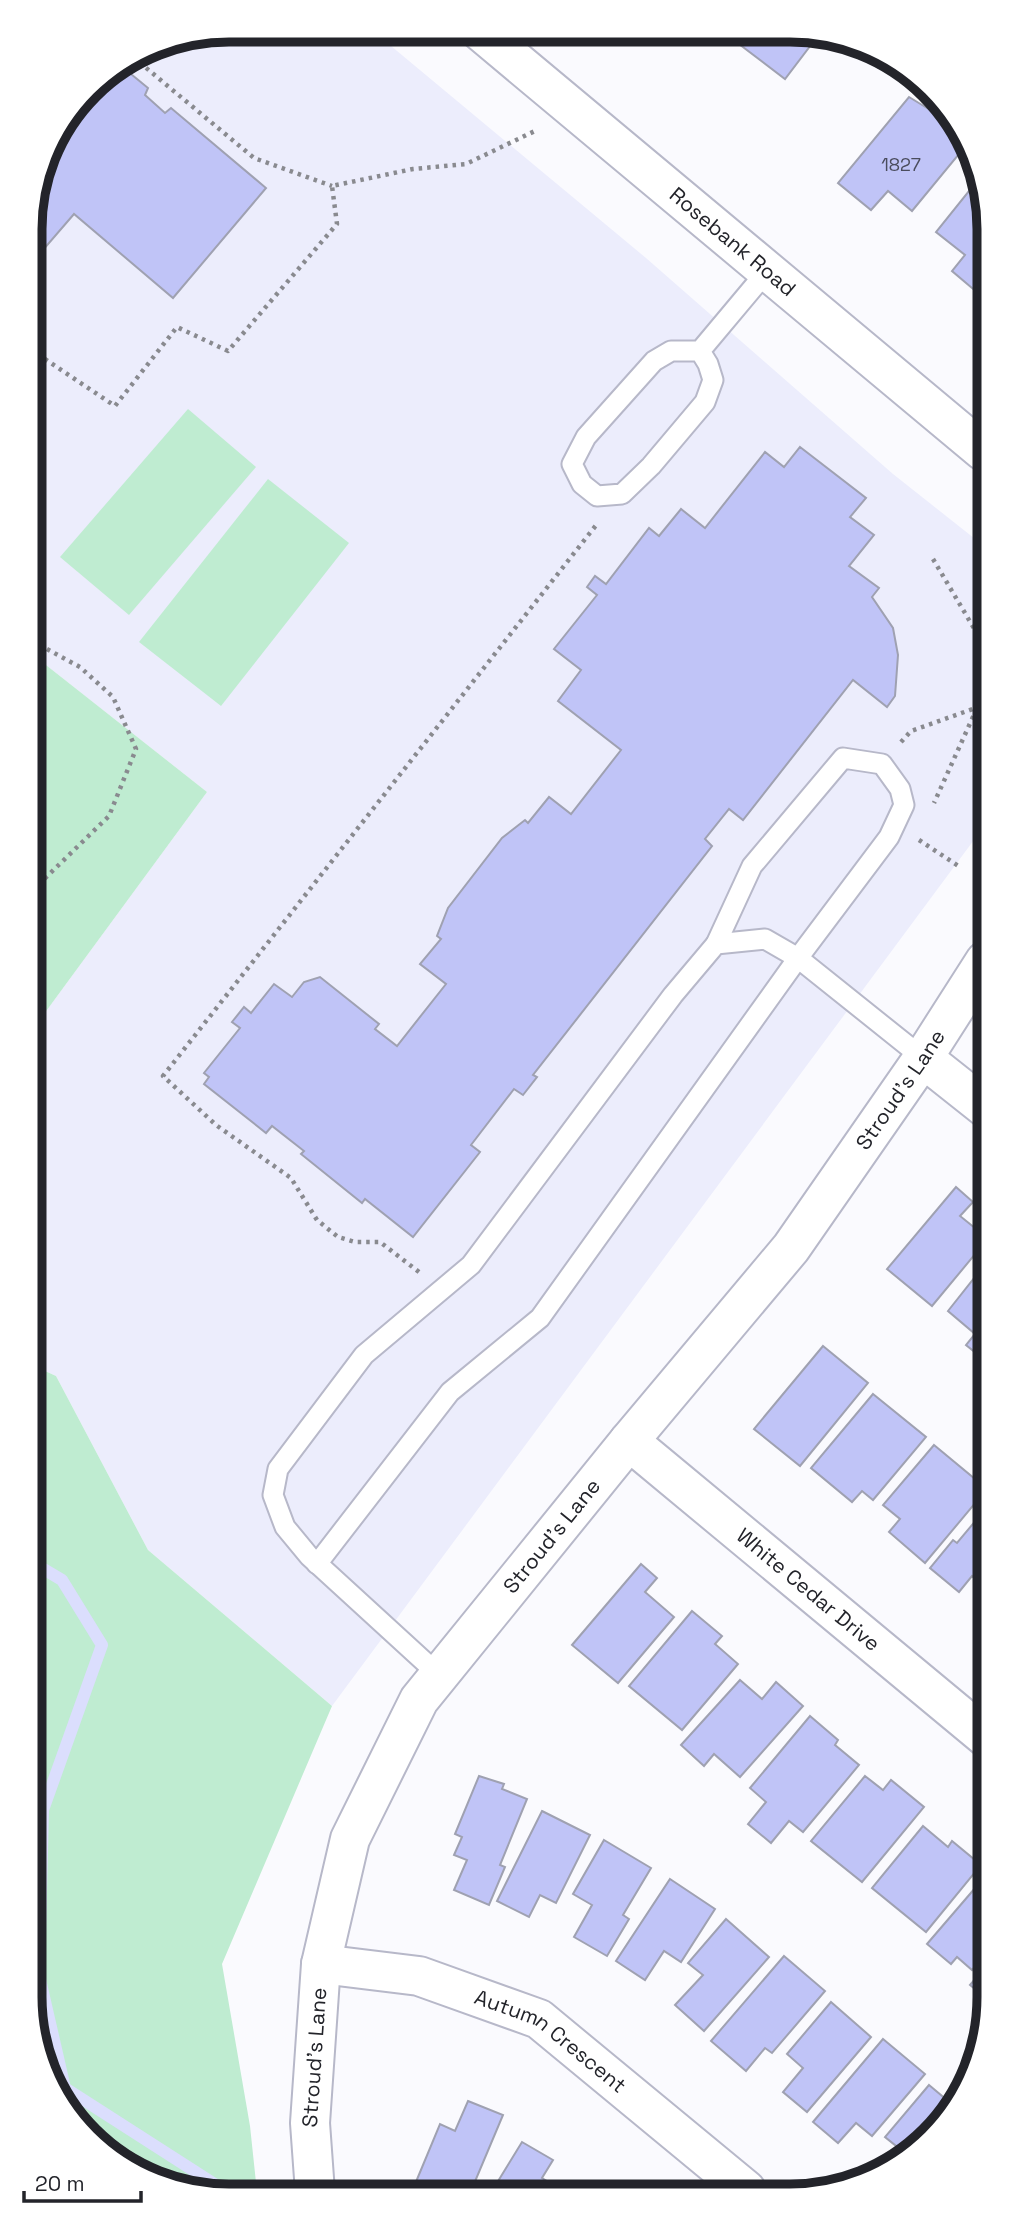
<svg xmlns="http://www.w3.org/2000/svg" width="1019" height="2226" font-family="'Space Grotesk',sans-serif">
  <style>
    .built { fill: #ecedfc }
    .green { fill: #bfecd1 }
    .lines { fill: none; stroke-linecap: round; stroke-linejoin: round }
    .stream { stroke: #dbdefd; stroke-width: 12 }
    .building { fill: #c0c4f7; stroke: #9fa1b1; stroke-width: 2 }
    .service-casing { stroke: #b7b8c9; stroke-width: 23 }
    .minor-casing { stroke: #b7b8c9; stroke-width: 42 }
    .tertiary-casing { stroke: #b7b8c9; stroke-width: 42 }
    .path { stroke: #898a8f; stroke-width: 4.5; stroke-dasharray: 3.5 5; stroke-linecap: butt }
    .service { stroke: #fff; stroke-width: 19 }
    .minor { stroke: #fff; stroke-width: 38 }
    .tertiary { stroke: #fff; stroke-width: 38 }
    .labels { text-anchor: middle; stroke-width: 7; stroke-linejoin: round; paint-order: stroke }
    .number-label { font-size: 18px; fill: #4a4c5d }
    .street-label { font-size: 21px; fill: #23242a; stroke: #fff }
    .rim { fill: none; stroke: #23242a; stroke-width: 9 }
  </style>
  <rect width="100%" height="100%" fill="#fafafe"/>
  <polygon class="built" points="229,30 373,31 646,258 893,474 984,546 985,825 332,1706 148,1550 56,1376 34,1366 33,1029 207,792 32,654 30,216 97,79 153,45"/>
  <g class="green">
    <polygon points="188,409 256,467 129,615 60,557"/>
    <polygon points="268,479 349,543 221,706 139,642"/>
    <polygon points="32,654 207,792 33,1029"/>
    <polygon points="34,1366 56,1376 148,1550 332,1706 222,1964 250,2126 257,2192 191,2192 97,2147 37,2049"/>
  </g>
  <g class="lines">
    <polyline class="stream" points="35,1564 62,1580 102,1645 43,1810 39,1975 65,2088 227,2192"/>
  </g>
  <g class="building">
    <polygon points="738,33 820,33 785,79 739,44 744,37"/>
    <polygon points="120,65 148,88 145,95 165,113 171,108 266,188 173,298 74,214 30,265 30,216 50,141 97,79"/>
    <polygon points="909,97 932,111 940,109 964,148 912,211 888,191 871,210 838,183"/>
    <polygon points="981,176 983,290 979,294 952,271 965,255 936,232"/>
    <polygon points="800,447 866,498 850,517 874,535 849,566 879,588 872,597 893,628 898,655 895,696 887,707 853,680 743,820 729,809 705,839 712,846 533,1075 537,1077 523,1095 514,1089 471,1145 480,1152 413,1237 365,1199 362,1203 301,1154 304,1151 272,1126 266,1133 204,1084 209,1077 204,1073 240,1028 232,1022 244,1007 251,1013 274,984 292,997 304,982 320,977 379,1024 375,1029 397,1046 446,984 420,964 441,939 437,936 448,908 502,838 525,820 528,823 549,797 571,814 621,750 558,701 581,670 554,649 597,595 587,587 595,576 606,584 649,528 659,536 681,509 705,528 765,452 784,467"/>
    <polygon points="956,1187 973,1202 960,1216 986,1237 986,1241 932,1306 887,1269"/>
    <polygon points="986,1263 987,1362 966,1345 975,1334 948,1311"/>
    <polygon points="823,1346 868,1383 800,1466 754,1429"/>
    <polygon points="873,1394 926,1437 873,1500 862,1491 852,1502 811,1468"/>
    <polygon points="934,1445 987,1489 925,1563 889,1532 900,1519 883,1505"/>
    <polygon points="987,1507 987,1581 983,1586 972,1576 959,1592 930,1568 953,1540 957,1543"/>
    <polygon points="641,1564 657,1578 645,1592 674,1617 618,1683 572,1645"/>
    <polygon points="692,1611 722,1636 715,1644 738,1664 682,1730 629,1686"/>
    <polygon points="740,1680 762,1699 776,1682 803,1706 740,1777 714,1754 704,1766 681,1745"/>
    <polygon points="810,1716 838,1740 835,1745 859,1765 803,1832 789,1821 771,1843 748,1824 766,1802 750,1788"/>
    <polygon points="479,1776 504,1784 502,1789 527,1799 500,1865 505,1867 489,1905 454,1890 467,1860 454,1855 462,1837 455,1834"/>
    <polygon points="865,1776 883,1790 891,1780 924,1807 862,1882 811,1841"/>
    <polygon points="542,1811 590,1835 556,1903 540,1895 529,1917 497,1901"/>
    <polygon points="923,1826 948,1847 952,1841 981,1865 926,1932 872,1888"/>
    <polygon points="604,1840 651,1868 623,1915 629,1919 607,1956 574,1937 592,1905 573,1894"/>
    <polygon points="988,1873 989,1951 972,1970 957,1957 951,1964 927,1944"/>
    <polygon points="670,1879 715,1909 681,1962 664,1951 645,1980 616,1961"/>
    <polygon points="726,1919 769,1957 704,2031 675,2005 703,1975 688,1963"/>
    <polygon points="784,1956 825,1991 772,2053 765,2048 746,2071 711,2041"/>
    <polygon points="989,1963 989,2001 970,1985"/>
    <polygon points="831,2002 871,2037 807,2112 783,2092 803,2068 787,2054"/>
    <polygon points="883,2039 925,2074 872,2136 856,2123 838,2143 813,2122"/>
    <polygon points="929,2085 954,2106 940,2128 896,2156 901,2150 885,2137"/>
    <polygon points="468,2101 503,2115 471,2191 418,2191 413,2189 440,2124 455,2131"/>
    <polygon points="522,2142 553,2160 542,2178 560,2189 559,2191 492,2191"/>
  </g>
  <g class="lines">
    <defs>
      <g id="service">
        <polyline points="700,351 708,364 713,380 705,402 651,466 622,494 597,496 582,484 572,464 586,437 654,361 671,351 700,351 767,271"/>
        <polyline points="317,1564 450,1392 540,1318 798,958 889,837 904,805 900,789 882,764 843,758 752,866 716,944"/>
        <polyline points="439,1675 309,1556 285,1527 273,1495 278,1469 364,1355 471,1265 673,995 716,944 765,939 798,958 923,1058"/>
      </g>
      <g id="minor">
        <polyline points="923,1058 986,1108"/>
        <path id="s1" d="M629 1441 988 1739"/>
        <path id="s2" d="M321 1964 419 1976 539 2019 746 2190"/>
      </g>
      <g id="tertiary">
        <path id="s3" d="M480 31 983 451"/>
        <path id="s4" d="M315 2192 310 2123 321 1964 350 1839 419 1700 629 1441 791 1248 923 1058 985 961"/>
      </g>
    </defs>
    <use href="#service" class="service-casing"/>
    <use href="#minor" class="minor-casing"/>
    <use href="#tertiary" class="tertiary-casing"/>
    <g class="path">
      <polyline points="133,57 254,158 332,186"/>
      <polyline points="31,353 33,351 115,406 177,327 228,351 337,224 332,186 413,169 466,164 537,130"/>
      <polyline points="933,559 975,630 980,675 977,708 934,803"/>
      <polyline points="32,641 80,667 113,697 136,749 109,816 33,890"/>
      <polyline points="901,742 911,731 984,705"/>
      <polyline points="919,840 960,867"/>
      <polyline points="419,1272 380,1242 355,1242 338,1237 317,1220 291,1178 216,1125 163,1076 597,524"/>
    </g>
    <use href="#service" class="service"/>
    <use href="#minor" class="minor"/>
    <use href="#tertiary" class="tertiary"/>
  </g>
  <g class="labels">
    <g class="number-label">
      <text x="901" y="171">1827</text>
    </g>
    <g class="street-label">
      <text dy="7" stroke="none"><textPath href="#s3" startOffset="329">Rosebank Road</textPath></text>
      <text dy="7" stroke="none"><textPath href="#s4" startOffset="1290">Stroud's Lane</textPath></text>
      <text dy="7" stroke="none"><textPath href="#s4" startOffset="723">Stroud's Lane</textPath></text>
      <text dy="7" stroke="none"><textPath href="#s1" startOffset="233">White Cedar Drive</textPath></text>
      <text dy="7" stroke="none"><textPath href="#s2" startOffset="247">Autumn Crescent</textPath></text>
      <text dy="7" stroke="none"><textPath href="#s4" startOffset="135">Stroud's Lane</textPath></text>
    </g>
  </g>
  <path d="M0 0H1019V2226H0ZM229 42H790A187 187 0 0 1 977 229V1997A187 187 0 0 1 790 2184H229A187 187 0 0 1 42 1997V229A187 187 0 0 1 229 42Z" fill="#fff" fill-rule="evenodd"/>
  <path class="rim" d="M229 42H790A187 187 0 0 1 977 229V1997A187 187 0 0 1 790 2184H229A187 187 0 0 1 42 1997V229A187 187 0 0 1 229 42Z"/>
  <path d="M24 2191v10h117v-10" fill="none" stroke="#23242a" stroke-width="3.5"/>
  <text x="35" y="2191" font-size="21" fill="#23242a" stroke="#ffffff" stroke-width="5" paint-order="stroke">20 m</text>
</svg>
